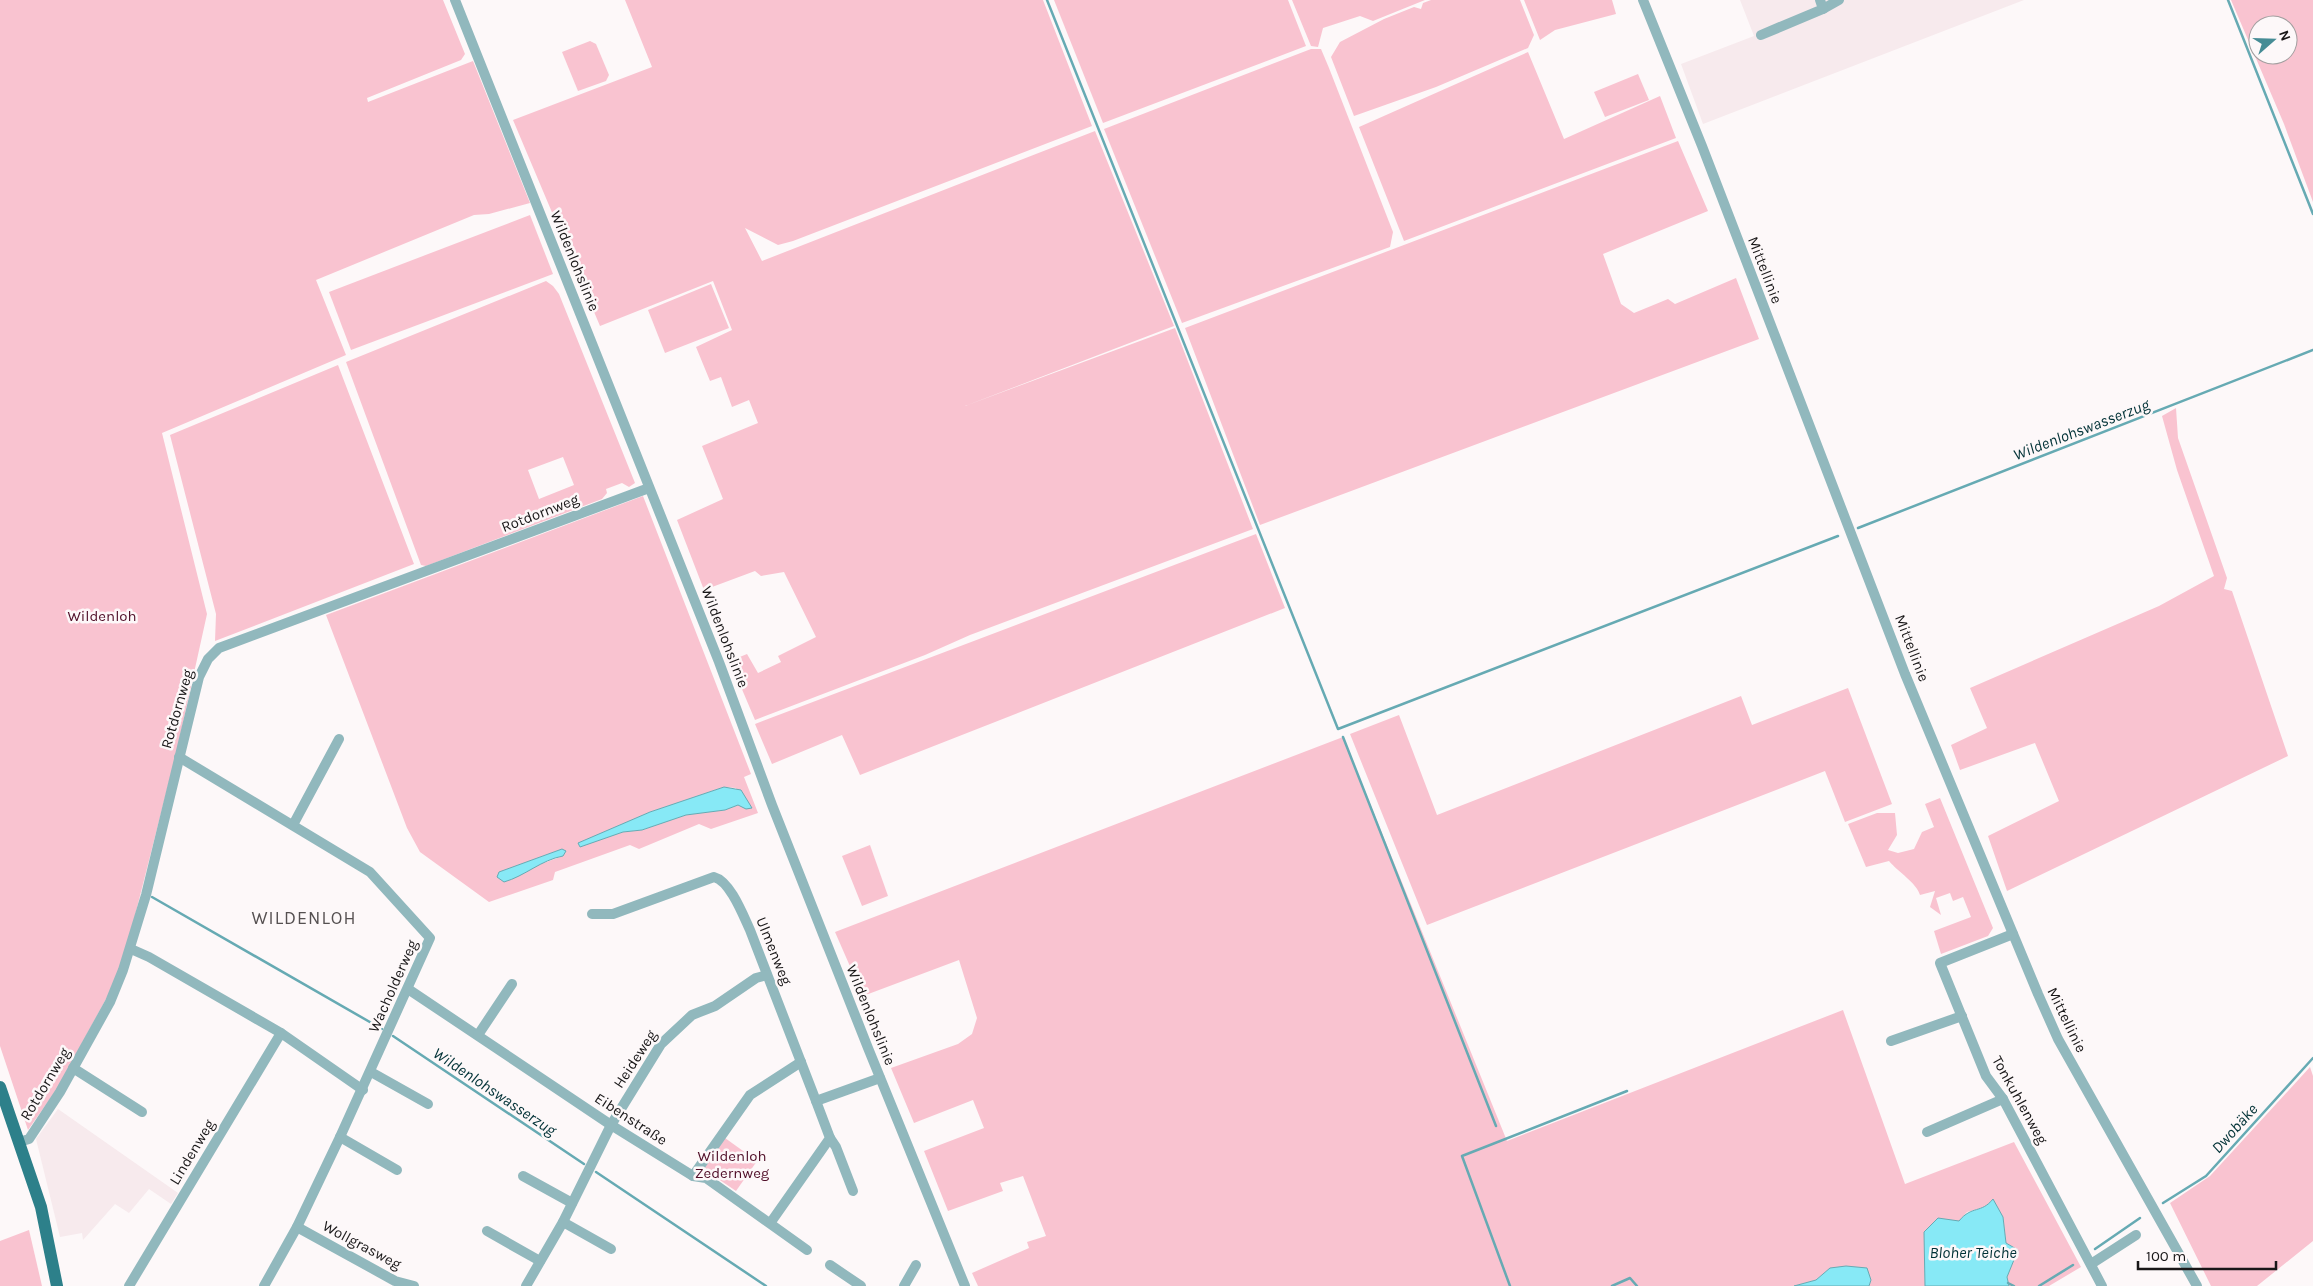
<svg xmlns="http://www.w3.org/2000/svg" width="2313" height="1286" font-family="Karla,sans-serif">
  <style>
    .built { fill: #f7eaed }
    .green { fill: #f9c3d0; fill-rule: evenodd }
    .water { fill: #87e9f6; stroke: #66aab3 }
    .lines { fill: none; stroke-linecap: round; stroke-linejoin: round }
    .stream { stroke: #66aab3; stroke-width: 2.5 }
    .minor { stroke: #91b8bd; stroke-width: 10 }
    .major { stroke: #2d808a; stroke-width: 12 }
    .labels { text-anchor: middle; stroke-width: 5; stroke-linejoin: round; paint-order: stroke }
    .street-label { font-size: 15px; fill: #191718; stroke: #fdf8f9 }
    .park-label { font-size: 15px; fill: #4f0d27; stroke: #fdf8f9 }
    .water-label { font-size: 16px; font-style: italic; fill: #003136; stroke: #fdf8f9 }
    .quarter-label { font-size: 18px; letter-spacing: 1px; fill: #555051; stroke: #fdf8f9 }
  </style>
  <rect width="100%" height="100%" fill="#fdf8f9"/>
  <g class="built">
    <polygon points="1740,0 2024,0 1703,124 1681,64 1754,36"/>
    <polygon points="58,1109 178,1193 171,1204 149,1189 129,1213 115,1204 83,1240 82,1233 60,1237 36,1139"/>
  </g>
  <g class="green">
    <polygon points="0,0 443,0 465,54 461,60 367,98 368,102 473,61 530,203 489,214 474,215 316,280 346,355 162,433 207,614 177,750 127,947 112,988 57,1089 28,1130 0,1046"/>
    <polygon points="625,0 1043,0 1092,126 793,241 778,245 745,228 762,261 1095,131 1174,326 965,406 1175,328 1253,529 970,635 925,655 755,720 730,661 747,654 758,673 781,662 778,656 816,637 784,572 761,576 755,571 704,590 677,520 723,499 702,446 758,423 749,400 732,407 721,377 710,381 696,347 732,330 713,281 600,326 513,120 652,67"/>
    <polygon points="1054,0 1288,0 1306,46 1103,123"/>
    <polygon points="1292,0 1425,0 1373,21 1360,16 1323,28 1318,47 1311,46"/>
    <polygon points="1431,0 1520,0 1534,35 1528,48 1436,87 1354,116 1331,57 1340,42 1384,19 1414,7 1421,9 1423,3"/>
    <polygon points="1524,0 1612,0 1616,14 1555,30 1540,40"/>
    <path d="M2231 0H2313V202L2284 124ZM2258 25H2288V55H2258Z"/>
    <polygon points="590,41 596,44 609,75 606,81 578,91 562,52"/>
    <polygon points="1311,49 1321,49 1329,68 1393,232 1390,247 1182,323 1104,129"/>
    <polygon points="1528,52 1564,139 1660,96 1676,138 1404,241 1359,127"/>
    <polygon points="1638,74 1649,100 1605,117 1594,92"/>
    <polygon points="1678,141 1708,211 1603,254 1621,304 1634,313 1668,299 1675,304 1736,278 1759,339 1260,525 1185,328"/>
    <polygon points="530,215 553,274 351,350 329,292"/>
    <path d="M546 281 553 286 559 294 635 483 629 487 622 483 606 489 607 493 602 499 426 566 421 565 346 362ZM563 457 574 485 539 499 528 470Z"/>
    <polygon points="711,284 729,328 665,353 648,310"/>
    <polygon points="338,365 414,564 215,641 216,614 170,435"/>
    <polygon points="2176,408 2178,438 2227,578 2224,589 2232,591 2288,756 2007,891 1988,836 2059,801 2035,743 1960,770 1951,745 1987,728 1970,688 2159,606 2214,576 2177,470 2162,416"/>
    <path d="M643 496 751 774 744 777 758 813 711 829 699 824 639 849 630 845 555 872 553 880 489 902 420 852 407 828 326 615ZM724 787 736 788 742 806 738 805 725 810 686 815 642 830 623 832 579 847V843L650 812ZM562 849 563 856 535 866 523 874 500 872Z"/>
    <polygon points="1256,534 1285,608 860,775 842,735 772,764 755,724"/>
    <polygon points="1848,688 1892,804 1845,822 1825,771 1427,925 1350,734 1399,715 1437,815 1741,696 1752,725"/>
    <polygon points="1343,737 1507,1141 1843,1010 1905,1184 2014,1142 2081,1267 2049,1286 2009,1286 2007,1277 2017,1250 2006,1243 2003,1217 1986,1207 1967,1212 1959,1221 1924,1232 1925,1286 1869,1286 1871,1280 1830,1268 1816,1280 1794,1286 978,1286 972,1273 1029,1248 1027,1242 1046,1236 1023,1176 1000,1183 1003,1191 948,1211 924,1151 984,1128 973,1100 914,1123 891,1068 958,1044 972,1034 977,1018 959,960 863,996 835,932"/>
    <path d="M1940 798 1993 928 1988 936 1941 954 1934 931 1971 917 1963 897 1953 901 1950 893 1936 898 1941 915 1930 907 1935 891 1920 895C1916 882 1899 873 1889 861L1866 867 1848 824 1877 813H1895L1897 835 1888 850 1898 853 1914 849 1922 832 1934 827 1925 804Z"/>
    <polygon points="870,845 888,896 862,906 842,856"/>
    <polygon points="2310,1067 2313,1076 2313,1241 2257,1286 2211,1286 2170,1203 2210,1176"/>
    <polygon points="725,1138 757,1161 736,1191 708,1172 705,1167"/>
    <polygon points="29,1230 42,1286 0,1286 0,1241"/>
  </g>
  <g class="water">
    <polygon points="724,787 741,790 752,808 746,809 738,805 725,810 686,815 642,830 623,832 580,847 578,843 650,812"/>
    <path d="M562 849 566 851 563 856C541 860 525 876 504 882L497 877 499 872Z"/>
    <path d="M1993 1199 2003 1217 2006 1243 2018 1250 2007 1277 2009 1286H1925L1924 1232 1938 1218 1959 1221C1972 1205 1981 1214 1993 1199Z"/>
    <polygon points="1846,1266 1867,1268 1871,1280 1869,1286 1794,1286 1816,1280 1830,1268"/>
  </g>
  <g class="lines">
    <g class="stream">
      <polyline points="1047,0 1338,729 1838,536"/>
      <polyline points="2228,0 2313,214"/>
      <polyline points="1858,528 2313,350"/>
      <polyline points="1343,737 1496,1126"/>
      <polyline points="152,897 382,1029"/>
      <polyline points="393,1036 584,1164"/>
      <polyline points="596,1172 766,1286"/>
      <polyline points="2163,1203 2206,1176 2313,1058"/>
      <polyline points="2095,1249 2140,1218"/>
      <polyline points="2008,1283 2014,1286"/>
      <polyline points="1510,1286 1462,1156 1627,1091"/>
      <polyline points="1612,1286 1630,1278 1637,1286"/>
      <polyline points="2039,1286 2073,1265"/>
    </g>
    <g class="minor">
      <polyline points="455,0 719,662 772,805 868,1048 965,1286"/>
      <polyline points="1643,0 1702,146 1905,674 2038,994 2058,1039 2197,1286"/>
      <polyline points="1823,9 1839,0"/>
      <polyline points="1761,35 1823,9 1820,0"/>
      <polyline points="179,757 370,872 430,938 340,1137 297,1227 264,1286"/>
      <polyline points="293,825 339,739"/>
      <path d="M592 914H613L714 877C730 881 743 915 750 930L816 1101 880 1078"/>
      <polyline points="2013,934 1940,963 1986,1076 2003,1099 2102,1286"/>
      <polyline points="131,949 149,957 281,1033"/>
      <polyline points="408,989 611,1125 693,1176 706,1178 807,1250"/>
      <polyline points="478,1035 512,984"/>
      <polyline points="1891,1041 1962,1016"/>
      <polyline points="73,1068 142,1112"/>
      <polyline points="371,1072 428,1104"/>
      <polyline points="1927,1132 2003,1099"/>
      <polyline points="340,1137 397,1170"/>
      <polyline points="830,1138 836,1147 853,1191"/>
      <polyline points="19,1142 29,1139 60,1092 110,1002 123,970 146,895 199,677 208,659 219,648 649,488"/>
      <polyline points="523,1176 572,1203"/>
      <polyline points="693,1176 750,1095 801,1062"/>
      <polyline points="563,1222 611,1249"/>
      <polyline points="771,1222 830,1138 816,1101"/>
      <polyline points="297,1227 395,1281 414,1286"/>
      <polyline points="487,1231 540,1261"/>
      <polyline points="2091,1264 2136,1235"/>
      <polyline points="830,1265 861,1286"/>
      <polyline points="129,1286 281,1033 363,1090"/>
      <polyline points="526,1286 563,1222 611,1125 661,1044 692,1015 715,1006 756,978 767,975"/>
      <polyline points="904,1286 916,1265"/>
    </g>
    <polyline class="major" points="0,1087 41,1207 57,1286"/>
  </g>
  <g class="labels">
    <g class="street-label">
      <text transform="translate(575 261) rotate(68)" y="5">Wildenlohslinie</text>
      <text transform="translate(1765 270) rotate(69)" y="5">Mittellinie</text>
      <text transform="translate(540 513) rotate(-21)" y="5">Rotdornweg</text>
      <text transform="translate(725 637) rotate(69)" y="5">Wildenlohslinie</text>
      <text transform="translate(1912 648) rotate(69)" y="5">Mittellinie</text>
      <text transform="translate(177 709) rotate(-74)" y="5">Rotdornweg</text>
      <text transform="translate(774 951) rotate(68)" y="5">Ulmenweg</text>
      <text transform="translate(393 986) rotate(-66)" y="5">Wacholderweg</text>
      <text transform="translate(871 1015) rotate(68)" y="5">Wildenlohslinie</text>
      <text transform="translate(2067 1020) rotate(64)" y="5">Mittellinie</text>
      <text transform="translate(635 1059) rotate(-57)" y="5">Heideweg</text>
      <text transform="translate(45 1084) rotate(-59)" y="5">Rotdornweg</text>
      <text transform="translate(2020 1100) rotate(61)" y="5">Tonkuhlenweg</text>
      <text transform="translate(631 1119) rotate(33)" y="5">Eibenstraße</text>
      <text transform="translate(192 1152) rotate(-59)" y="5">Lindenweg</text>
      <text transform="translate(362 1245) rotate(28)" y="5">Wollgrasweg</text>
    </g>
    <g class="park-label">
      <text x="102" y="621">Wildenloh</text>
      <text x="732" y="1161">Wildenloh<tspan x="732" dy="17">Zedernweg</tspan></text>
    </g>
    <g class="water-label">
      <text transform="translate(2081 429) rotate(-21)" y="6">Wildenlohswasserzug</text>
      <text transform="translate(495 1091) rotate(34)" y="6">Wildenlohswasserzug</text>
      <text transform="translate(2234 1128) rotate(-48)" y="6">Dwobäke</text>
      <text x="1973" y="1258">Bloher Teiche</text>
    </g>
    <g class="quarter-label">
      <text x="304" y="924">WILDENLOH</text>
    </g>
  </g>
  <g transform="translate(2273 40) rotate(70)"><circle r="24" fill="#fdf8f9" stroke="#a29e9f"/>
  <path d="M0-4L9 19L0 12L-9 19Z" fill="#468c95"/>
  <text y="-8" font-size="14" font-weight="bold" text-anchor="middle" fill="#191718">N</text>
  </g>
  <path d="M2138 1261v8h138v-8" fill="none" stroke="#191718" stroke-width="2.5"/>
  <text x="2146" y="1261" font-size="15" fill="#191718" stroke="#fdf8f9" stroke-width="4" paint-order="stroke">100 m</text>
</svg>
